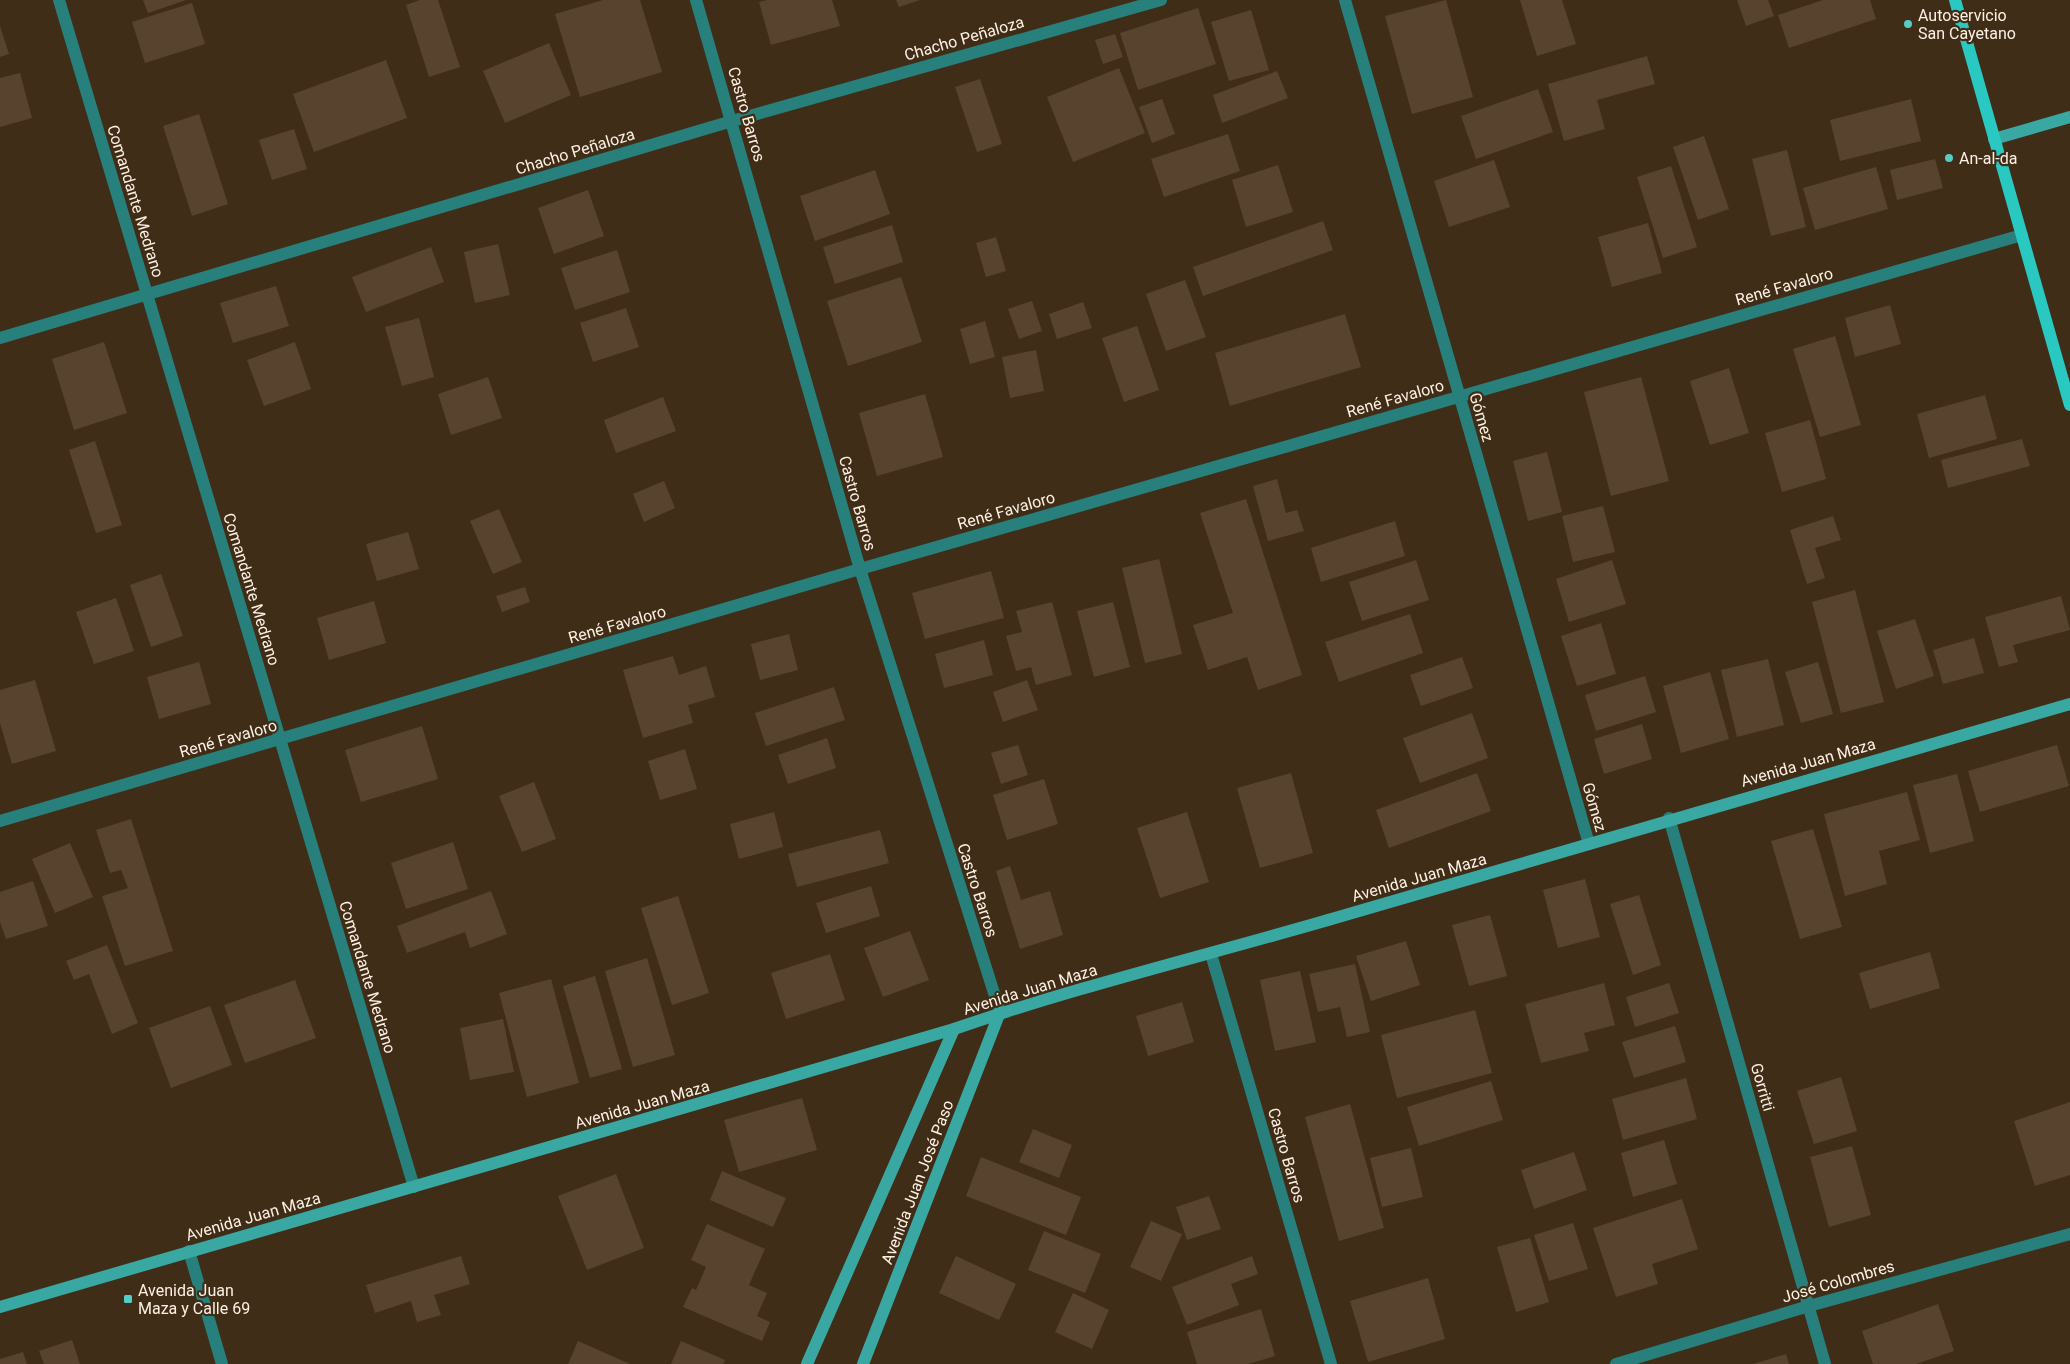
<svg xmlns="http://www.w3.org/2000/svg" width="2070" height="1364" font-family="Roboto,sans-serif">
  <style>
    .building { fill: #58442e }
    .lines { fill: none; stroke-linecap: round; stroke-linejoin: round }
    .street { stroke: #28807c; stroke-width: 12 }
    .secondary { stroke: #39a8a2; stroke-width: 12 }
    .primary { stroke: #29c9c2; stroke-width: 12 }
    .poi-dot { fill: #54cdc7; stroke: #402d17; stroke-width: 2 }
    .labels { text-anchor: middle; stroke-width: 4.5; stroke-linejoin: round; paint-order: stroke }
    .poi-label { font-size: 16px; fill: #fdf0e3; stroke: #402d17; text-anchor: start }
    .street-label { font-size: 16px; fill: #fdf0e3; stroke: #402d17 }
  </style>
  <rect width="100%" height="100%" fill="#402d17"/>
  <g class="building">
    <polygon points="143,0 186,0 148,13"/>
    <polygon points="420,0 438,0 460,67 429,77 406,5"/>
    <polygon points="603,0 640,0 662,72 580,97 555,14"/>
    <polygon points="767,0 832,0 840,26 771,45 759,2"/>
    <polygon points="896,0 920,0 899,7"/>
    <polygon points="1446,0 1473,97 1412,114 1385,16"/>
    <polygon points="1520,0 1562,0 1576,44 1537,56"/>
    <polygon points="1737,0 1768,0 1774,16 1746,26"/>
    <polygon points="1823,0 1870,0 1876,19 1789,48 1778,15"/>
    <polygon points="192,3 205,44 145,63 132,22"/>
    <polygon points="1198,8 1216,64 1138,90 1120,33"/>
    <polygon points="1251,10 1269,70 1229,81 1211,22"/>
    <polygon points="0,26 9,54 0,57"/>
    <polygon points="1115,34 1123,57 1103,64 1095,40"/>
    <polygon points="549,43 571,95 505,123 483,71"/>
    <polygon points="1647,56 1655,84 1597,100 1605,129 1564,141 1548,84"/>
    <polygon points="386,60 407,118 314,152 293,94"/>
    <polygon points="1119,68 1145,133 1073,162 1047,97"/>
    <polygon points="1277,71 1288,98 1222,123 1213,95"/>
    <polygon points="20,73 32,118 0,127 0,78"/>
    <polygon points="980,79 1002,144 977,152 955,87"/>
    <polygon points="1538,89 1553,132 1476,159 1461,116"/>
    <polygon points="1162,99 1175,134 1152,143 1139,107"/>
    <polygon points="1911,99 1921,141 1840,161 1830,120"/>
    <polygon points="199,114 228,204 192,216 163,126"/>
    <polygon points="294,129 307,169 272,180 259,140"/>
    <polygon points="1228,134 1240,171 1164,197 1151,159"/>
    <polygon points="1704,136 1729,209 1698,220 1673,147"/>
    <polygon points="1787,150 1806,227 1771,236 1752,159"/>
    <polygon points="1935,159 1943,188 1897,200 1890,170"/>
    <polygon points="1494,160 1510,207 1449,227 1434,181"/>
    <polygon points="1278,165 1293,212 1246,227 1232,180"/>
    <polygon points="1671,166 1697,247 1663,258 1637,177"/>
    <polygon points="1876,167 1888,209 1815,230 1803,188"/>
    <polygon points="875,170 890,214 815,241 800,196"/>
    <polygon points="588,190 604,236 554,254 538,208"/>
    <polygon points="1323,221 1333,250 1203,296 1193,267"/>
    <polygon points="1648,223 1662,273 1612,287 1598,237"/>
    <polygon points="892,225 903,262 835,284 823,247"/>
    <polygon points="996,237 1006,271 986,277 976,243"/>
    <polygon points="498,244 510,295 475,303 464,252"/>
    <polygon points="431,247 444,282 366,312 352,277"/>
    <polygon points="617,250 630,292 575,310 561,268"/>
    <polygon points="901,277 922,342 848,366 827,301"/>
    <polygon points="1185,280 1206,337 1166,351 1146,294"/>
    <polygon points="276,286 289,326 233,343 220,303"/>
    <polygon points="1032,301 1042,331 1019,339 1008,309"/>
    <polygon points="1083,302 1092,328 1057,339 1049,314"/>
    <polygon points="1890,305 1901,344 1855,357 1845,318"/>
    <polygon points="626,308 639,347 593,362 580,323"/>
    <polygon points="1345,314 1361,367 1230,406 1215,353"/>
    <polygon points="419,318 434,377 402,386 385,327"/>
    <polygon points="985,321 995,357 970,364 960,329"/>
    <polygon points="1137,326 1159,390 1124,402 1102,338"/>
    <polygon points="1835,336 1861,425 1820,437 1793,349"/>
    <polygon points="104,342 127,413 74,430 52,359"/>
    <polygon points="295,342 311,389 264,406 247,360"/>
    <polygon points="1036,350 1044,391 1010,398 1002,357"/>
    <polygon points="1729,368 1749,433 1710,445 1690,381"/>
    <polygon points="488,377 502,418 451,435 438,394"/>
    <polygon points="1641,377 1669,481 1611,496 1584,392"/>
    <polygon points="925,394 943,457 877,476 859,413"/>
    <polygon points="1985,395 1997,439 1929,458 1917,414"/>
    <polygon points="663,397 676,431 616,453 604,420"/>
    <polygon points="1810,420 1826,479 1782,492 1765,433"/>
    <polygon points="2022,439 2030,466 1948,488 1941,460"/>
    <polygon points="95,441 122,525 96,533 69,450"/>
    <polygon points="1547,452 1562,512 1528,521 1513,461"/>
    <polygon points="1277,479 1286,513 1297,510 1304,531 1268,541 1253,486"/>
    <polygon points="664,481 675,508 644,522 633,494"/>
    <polygon points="1246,499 1302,675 1258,690 1247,657 1208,670 1193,625 1233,613 1200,513"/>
    <polygon points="1603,506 1615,552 1573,562 1562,516"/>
    <polygon points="499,509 522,562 493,574 470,521"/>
    <polygon points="1833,516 1841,540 1815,548 1825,578 1807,584 1790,530"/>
    <polygon points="1395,521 1405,556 1321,582 1311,548"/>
    <polygon points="408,532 419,569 377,581 366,544"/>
    <polygon points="1159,559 1182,654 1145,663 1122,568"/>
    <polygon points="1416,560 1429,600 1362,621 1349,582"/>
    <polygon points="1612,560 1626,604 1569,622 1556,579"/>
    <polygon points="991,571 1004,618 925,639 912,593"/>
    <polygon points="161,574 183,636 151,647 130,585"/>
    <polygon points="525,587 530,602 502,612 496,596"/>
    <polygon points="1855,590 1884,702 1841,713 1812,602"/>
    <polygon points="2061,596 2070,630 2013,645 2018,662 1999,667 1985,617"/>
    <polygon points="116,598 134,651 94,664 76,612"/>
    <polygon points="374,601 386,643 329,660 317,618"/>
    <polygon points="1052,602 1072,675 1036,685 1031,667 1016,671 1006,636 1022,632 1016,611"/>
    <polygon points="1113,602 1130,667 1094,677 1077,611"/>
    <polygon points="1410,614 1423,653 1339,682 1325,642"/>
    <polygon points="1915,619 1934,676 1896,689 1877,631"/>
    <polygon points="1601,623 1616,674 1577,686 1561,636"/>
    <polygon points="789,634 798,670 760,680 751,644"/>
    <polygon points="1974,638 1984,673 1943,684 1933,650"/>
    <polygon points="984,640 993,675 944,688 935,654"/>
    <polygon points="673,656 679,675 706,666 715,697 688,705 693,723 643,738 623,670"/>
    <polygon points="1462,657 1473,688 1421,706 1410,675"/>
    <polygon points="1768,659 1784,725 1737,737 1721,670"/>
    <polygon points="199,662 211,704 159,719 147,677"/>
    <polygon points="1818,662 1833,714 1801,723 1785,672"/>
    <polygon points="1710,672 1729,739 1681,753 1663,686"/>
    <polygon points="1645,676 1656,712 1596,731 1585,695"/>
    <polygon points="35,680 56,751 12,764 0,723 0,690"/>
    <polygon points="1027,680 1038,710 1003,722 993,692"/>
    <polygon points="834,687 845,720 766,746 755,713"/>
    <polygon points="1472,713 1488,758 1420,783 1403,738"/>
    <polygon points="1642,724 1652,759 1604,774 1594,739"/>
    <polygon points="422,726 438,779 361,802 345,750"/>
    <polygon points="827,738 836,768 788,784 778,755"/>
    <polygon points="1018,745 1028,775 1001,784 991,753"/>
    <polygon points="2057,745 2069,786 1980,812 1968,771"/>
    <polygon points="685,749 697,789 660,800 648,761"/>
    <polygon points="1291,773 1313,853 1260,868 1237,788"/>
    <polygon points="1477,773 1491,811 1389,848 1376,810"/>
    <polygon points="1957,774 1974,841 1930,853 1913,785"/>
    <polygon points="1044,779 1058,824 1007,840 993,795"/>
    <polygon points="534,782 556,839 522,852 499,796"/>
    <polygon points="1907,792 1920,840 1879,851 1887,884 1845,896 1824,814"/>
    <polygon points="774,812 783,847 739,859 730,824"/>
    <polygon points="1187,812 1209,882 1160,898 1137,828"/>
    <polygon points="131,819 173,951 125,966 102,896 128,888 121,870 110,873 96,830"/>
    <polygon points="1813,829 1842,927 1800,939 1771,841"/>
    <polygon points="880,830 889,863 797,887 788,854"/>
    <polygon points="453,842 468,889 406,909 391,863"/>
    <polygon points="70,843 93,897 55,913 32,859"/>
    <polygon points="1010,866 1021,900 1050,891 1063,935 1020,949 996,871"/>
    <polygon points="1585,879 1600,937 1558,948 1543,890"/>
    <polygon points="33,881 48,926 6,939 0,922 0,892"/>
    <polygon points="871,886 880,916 826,933 816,903"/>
    <polygon points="491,891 507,934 470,948 465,932 407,953 397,926"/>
    <polygon points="1639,895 1661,965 1633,975 1610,904"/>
    <polygon points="678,896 709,993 672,1005 641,908"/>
    <polygon points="1490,915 1507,976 1469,986 1452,925"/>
    <polygon points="910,931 929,980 883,997 864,948"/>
    <polygon points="1406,941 1420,985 1371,1001 1356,956"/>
    <polygon points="107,945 138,1023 112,1034 89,974 74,980 66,961"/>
    <polygon points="1930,952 1940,988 1870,1009 1859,973"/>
    <polygon points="830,954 845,1000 786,1019 771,973"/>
    <polygon points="647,958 675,1055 633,1067 605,971"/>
    <polygon points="1355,964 1370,1032 1347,1037 1340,1007 1318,1012 1309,974"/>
    <polygon points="1300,971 1316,1042 1275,1051 1260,980"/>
    <polygon points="595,976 622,1069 590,1078 563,986"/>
    <polygon points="551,979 579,1083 527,1097 499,993"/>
    <polygon points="295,980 316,1038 245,1063 224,1005"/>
    <polygon points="1604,983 1615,1025 1584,1033 1589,1051 1541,1063 1525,1004"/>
    <polygon points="1669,983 1679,1013 1635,1027 1626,997"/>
    <polygon points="1182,1002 1194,1042 1148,1056 1136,1016"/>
    <polygon points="210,1006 232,1065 171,1088 149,1028"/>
    <polygon points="1475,1010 1492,1073 1397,1098 1381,1035"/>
    <polygon points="503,1019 514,1072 470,1080 460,1028"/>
    <polygon points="1675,1026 1686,1062 1634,1078 1622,1042"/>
    <polygon points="1841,1077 1857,1131 1814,1144 1797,1091"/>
    <polygon points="1686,1078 1697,1119 1623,1140 1612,1099"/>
    <polygon points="1491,1081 1503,1120 1419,1146 1407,1107"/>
    <polygon points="802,1098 817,1150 739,1172 724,1120"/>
    <polygon points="2070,1102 2070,1175 2035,1186 2014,1121"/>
    <polygon points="1350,1104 1384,1228 1339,1241 1305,1117"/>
    <polygon points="1033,1129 1072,1145 1059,1178 1019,1162"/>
    <polygon points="1664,1140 1677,1184 1633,1197 1621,1153"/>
    <polygon points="1852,1146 1871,1215 1829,1227 1810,1157"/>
    <polygon points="1411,1148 1423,1197 1382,1207 1370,1158"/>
    <polygon points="1574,1152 1587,1190 1534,1209 1521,1170"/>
    <polygon points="981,1157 1081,1197 1066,1235 966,1196"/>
    <polygon points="722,1171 786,1198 773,1227 710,1200"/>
    <polygon points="616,1174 644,1248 587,1270 558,1196"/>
    <polygon points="1209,1196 1221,1229 1187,1240 1176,1207"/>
    <polygon points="1682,1199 1698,1249 1652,1264 1658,1284 1616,1297 1593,1228"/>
    <polygon points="1151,1221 1182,1234 1161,1281 1130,1267"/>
    <polygon points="1573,1223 1588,1269 1549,1281 1534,1235"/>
    <polygon points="707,1224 765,1249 749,1285 767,1293 757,1316 770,1322 762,1341 683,1307 692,1288 696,1290 706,1267 691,1260"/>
    <polygon points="1044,1231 1101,1254 1085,1293 1028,1270"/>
    <polygon points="1530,1238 1549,1302 1516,1312 1497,1247"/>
    <polygon points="461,1256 470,1284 434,1295 441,1315 417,1322 411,1301 375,1313 366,1285"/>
    <polygon points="956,1256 1016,1284 999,1320 939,1293"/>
    <polygon points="1252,1256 1258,1274 1231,1284 1239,1305 1187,1325 1172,1287"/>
    <polygon points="1428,1278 1445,1339 1368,1362 1350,1301"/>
    <polygon points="1073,1293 1109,1310 1092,1349 1055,1332"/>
    <polygon points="1938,1304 1954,1351 1916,1364 1873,1364 1862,1331"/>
    <polygon points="1261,1309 1275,1356 1248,1364 1197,1364 1187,1332"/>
    <polygon points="72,1340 80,1364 44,1364 39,1351"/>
    <polygon points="578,1341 630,1364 568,1364"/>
    <polygon points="681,1341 725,1360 723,1364 671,1364"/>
    <polygon points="23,1352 27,1364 0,1364 0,1359"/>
    <polygon points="1786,1354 1789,1364 1753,1364"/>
  </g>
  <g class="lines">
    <g class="street">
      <polyline points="59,0 414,1187"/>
      <polyline points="696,0 860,569 1000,1012"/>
      <polyline points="1345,0 1589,844"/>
      <polyline points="0,338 732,121 1161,0"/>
      <polyline points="1669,818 1825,1364"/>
      <polyline points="0,821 860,569 2022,235"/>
      <polyline points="1211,954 1331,1364"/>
      <polyline points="189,1251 222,1364"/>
      <polyline points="1616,1364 1809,1306 2070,1234"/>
    </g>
    <g class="secondary">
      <polyline points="1994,139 2070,117"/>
      <path d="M0 1307 954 1029C1079 986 1208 955 1335 918 1580 846 1825 774 2070 704"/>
      <polyline points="807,1364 954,1029"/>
      <polyline points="863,1364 1000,1012"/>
    </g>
    <polyline class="primary" points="1955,0 2070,405"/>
  </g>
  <g class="poi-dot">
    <circle cx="1908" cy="24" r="5"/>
    <circle cx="1949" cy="158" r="5"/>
    <rect x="123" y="1294" width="10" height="10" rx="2.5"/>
  </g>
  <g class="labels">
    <g class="poi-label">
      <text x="1918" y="21">Autoservicio<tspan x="1918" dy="18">San Cayetano</tspan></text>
      <text x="1959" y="164">An-al-da</text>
      <text x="138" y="1296">Avenida Juan<tspan x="138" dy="18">Maza y Calle 69</tspan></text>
    </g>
    <g class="street-label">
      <text transform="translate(964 38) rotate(-16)" y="6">Chacho Peñaloza</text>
      <text transform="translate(747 114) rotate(74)" y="6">Castro Barros</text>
      <text transform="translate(575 151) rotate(-17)" y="6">Chacho Peñaloza</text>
      <text transform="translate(136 201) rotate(73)" y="6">Comandante Medrano</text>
      <text transform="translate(1784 286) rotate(-16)" y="6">René Favaloro</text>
      <text transform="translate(1395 398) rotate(-16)" y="6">René Favaloro</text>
      <text transform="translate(1482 417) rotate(74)" y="6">Gómez</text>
      <text transform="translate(858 503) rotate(74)" y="6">Castro Barros</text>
      <text transform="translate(1006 510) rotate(-16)" y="6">René Favaloro</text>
      <text transform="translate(252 589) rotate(73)" y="6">Comandante Medrano</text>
      <text transform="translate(617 624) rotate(-16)" y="6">René Favaloro</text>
      <text transform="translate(228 738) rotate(-16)" y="6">René Favaloro</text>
      <text transform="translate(1808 762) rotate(-16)" y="6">Avenida Juan Maza</text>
      <text transform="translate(1595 807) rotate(74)" y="6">Gómez</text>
      <text transform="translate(1419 877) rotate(-16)" y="6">Avenida Juan Maza</text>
      <text transform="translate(978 890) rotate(72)" y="6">Castro Barros</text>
      <text transform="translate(368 977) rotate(73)" y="6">Comandante Medrano</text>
      <text transform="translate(1030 989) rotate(-17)" y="6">Avenida Juan Maza</text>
      <text transform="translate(1763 1087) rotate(74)" y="6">Gorritti</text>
      <text transform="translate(642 1104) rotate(-16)" y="6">Avenida Juan Maza</text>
      <text transform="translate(1287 1155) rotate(74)" y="6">Castro Barros</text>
      <text transform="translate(917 1182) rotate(-69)" y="6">Avenida Juan José Paso</text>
      <text transform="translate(253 1216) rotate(-16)" y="6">Avenida Juan Maza</text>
      <text transform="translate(1838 1281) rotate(-16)" y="6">José Colombres</text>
    </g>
  </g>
</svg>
